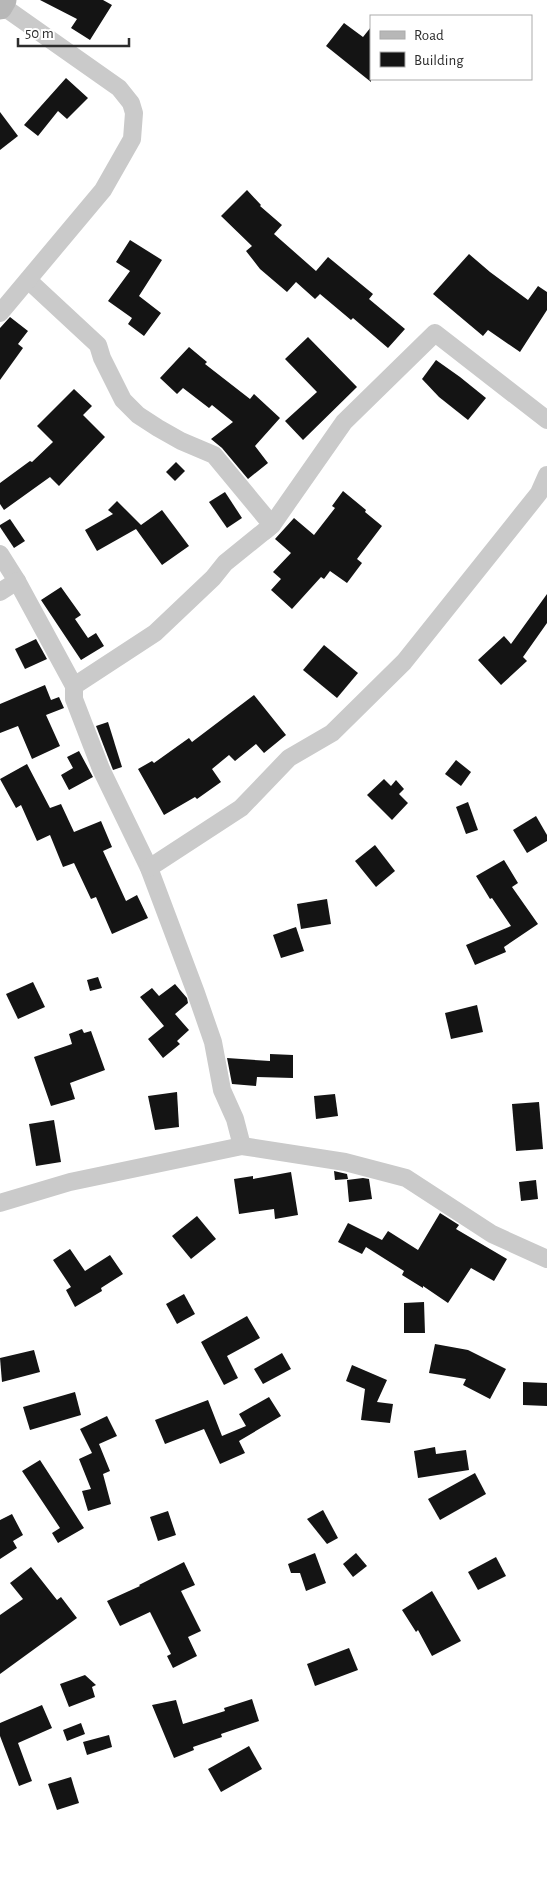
<svg xmlns="http://www.w3.org/2000/svg" width="547" height="1901" font-family="'Alegreya Sans',sans-serif">
  <style>
    .building { fill: #141414 }
    .lines { fill: none; stroke-linecap: round; stroke-linejoin: round }
    .street { stroke: #cacaca; stroke-width: 18 }
    .secondary { stroke: #b7b7b7; stroke-width: 25 }
  </style>
  <rect width="100%" height="100%" fill="#fff"/>
  <g class="building">
    <polygon points="40,0 103,0 112,5 90,40 71,28 77,19"/>
    <polygon points="344,23 363,37 371,27 371,82 326,46"/>
    <polygon points="66,78 88,98 67,119 58,111 38,136 24,125"/>
    <polygon points="0,112 18,136 0,150"/>
    <polygon points="247,190 261,205 260,206 282,225 274,234 316,271 328,257 373,294 369,299 405,329 388,348 353,318 351,320 320,294 315,299 296,282 287,292 260,269 246,251 252,246 221,216"/>
    <polygon points="130,240 162,260 139,296 161,313 144,336 128,324 132,318 108,301 130,271 116,262"/>
    <polygon points="469,254 490,272 528,300 538,286 547,292 547,310 520,352 488,330 483,336 433,294"/>
    <polygon points="10,317 28,331 18,344 23,348 0,380 0,328"/>
    <polygon points="308,337 357,387 303,440 285,421 317,392 285,359"/>
    <polygon points="189,347 207,362 205,364 250,399 254,394 280,418 255,446 268,463 248,479 222,448 211,439 233,422 212,405 209,408 183,388 177,394 160,378"/>
    <polygon points="436,360 460,377 486,398 468,420 439,397 422,379"/>
    <polygon points="74,389 92,406 83,415 105,437 59,486 50,477 4,510 0,504 0,483 30,461 32,462 53,442 37,426"/>
    <polygon points="176,462 185,471 175,481 166,472"/>
    <polygon points="343,491 366,510 365,512 382,526 357,559 362,563 347,583 330,571 324,579 321,577 292,609 271,590 281,579 273,572 291,553 275,539 294,518 314,535 335,508 332,506"/>
    <polygon points="225,492 242,518 227,528 209,502"/>
    <polygon points="117,501 141,525 162,510 189,546 162,565 136,529 97,551 85,530 113,514 108,510"/>
    <polygon points="10,519 25,541 14,548 0,527 0,525"/>
    <polygon points="61,587 81,615 75,619 88,638 96,633 104,646 81,660 41,600"/>
    <polygon points="547,594 547,623 523,657 527,661 501,685 478,660 504,636 511,644"/>
    <polygon points="36,639 47,659 25,669 15,649"/>
    <polygon points="324,645 358,673 337,698 303,670"/>
    <polygon points="45,685 51,700 59,697 64,708 46,715 60,746 32,759 18,726 0,733 0,704"/>
    <polygon points="254,695 286,735 264,753 256,744 235,761 229,755 212,769 221,782 197,799 195,797 164,815 138,769 152,761 154,763 189,738 192,742"/>
    <polygon points="108,722 122,767 113,770 96,726"/>
    <polygon points="79,751 93,777 69,790 61,775 73,768 67,757"/>
    <polygon points="456,760 471,772 461,786 445,774"/>
    <polygon points="27,764 50,808 61,804 74,832 101,821 112,847 103,851 126,901 137,895 148,918 112,934 96,897 91,899 74,863 63,867 50,835 37,841 21,805 16,808 0,779"/>
    <polygon points="384,779 391,786 396,780 404,789 399,794 408,803 392,820 367,795"/>
    <polygon points="468,802 478,830 466,834 456,807"/>
    <polygon points="536,816 547,835 547,841 527,853 513,830"/>
    <polygon points="375,845 395,871 376,887 355,861"/>
    <polygon points="504,860 518,883 512,887 538,924 504,947 506,952 475,965 466,945 511,926 492,898 490,899 476,876"/>
    <polygon points="327,899 331,924 301,929 297,904"/>
    <polygon points="296,927 304,951 281,958 273,935"/>
    <polygon points="98,977 102,988 90,991 87,980"/>
    <polygon points="33,982 45,1007 18,1019 6,994"/>
    <polygon points="175,984 187,998 188,1003 175,1014 189,1030 177,1041 180,1044 163,1058 148,1039 164,1026 140,997 152,988 159,996"/>
    <polygon points="477,1005 483,1032 451,1039 445,1013"/>
    <polygon points="82,1029 84,1033 91,1031 105,1070 70,1083 75,1099 51,1106 34,1057 72,1044 69,1034"/>
    <polygon points="270,1054 293,1055 293,1078 257,1077 256,1086 232,1084 227,1058 270,1061"/>
    <polygon points="177,1092 179,1127 155,1130 148,1096"/>
    <polygon points="335,1094 338,1116 316,1119 314,1096"/>
    <polygon points="539,1102 543,1149 516,1151 512,1104"/>
    <polygon points="54,1120 61,1162 36,1166 29,1124"/>
    <polygon points="334,1171 347,1174 348,1179 335,1180"/>
    <polygon points="291,1172 298,1215 275,1219 274,1209 239,1214 234,1179 253,1176 253,1179"/>
    <polygon points="363,1178 369,1179 372,1199 349,1202 347,1180"/>
    <polygon points="536,1180 538,1199 521,1201 519,1182"/>
    <polygon points="440,1213 459,1225 456,1229 507,1259 494,1281 471,1268 448,1303 423,1286 423,1288 402,1275 404,1271 366,1247 362,1254 338,1242 348,1223 382,1240 388,1231 418,1250"/>
    <polygon points="197,1216 216,1239 191,1259 172,1236"/>
    <polygon points="70,1249 85,1271 110,1255 123,1274 101,1288 102,1291 75,1307 66,1290 71,1287 53,1260"/>
    <polygon points="184,1294 195,1314 177,1324 166,1304"/>
    <polygon points="424,1302 425,1333 404,1333 404,1303"/>
    <polygon points="247,1316 260,1338 227,1356 238,1378 224,1385 201,1342"/>
    <polygon points="435,1344 468,1350 506,1369 490,1399 463,1385 466,1379 429,1373"/>
    <polygon points="34,1350 40,1372 2,1382 0,1358"/>
    <polygon points="282,1353 291,1369 263,1384 254,1369"/>
    <polygon points="352,1365 387,1380 377,1402 393,1404 390,1423 361,1420 365,1389 346,1381"/>
    <polygon points="523,1382 547,1383 547,1406 523,1405"/>
    <polygon points="75,1392 81,1415 30,1430 23,1407"/>
    <polygon points="269,1397 281,1416 239,1441 245,1453 220,1464 204,1429 165,1444 155,1420 208,1400 222,1436 246,1426 239,1414"/>
    <polygon points="107,1416 117,1436 99,1444 110,1471 103,1474 111,1504 88,1511 82,1491 91,1489 79,1459 92,1453 80,1429"/>
    <polygon points="435,1447 436,1454 466,1450 469,1470 418,1478 414,1451"/>
    <polygon points="40,1460 84,1528 58,1543 52,1533 60,1528 22,1471"/>
    <polygon points="475,1473 486,1494 440,1520 428,1499"/>
    <polygon points="323,1510 338,1538 327,1544 307,1519"/>
    <polygon points="168,1511 176,1535 158,1541 150,1517"/>
    <polygon points="12,1514 23,1535 13,1541 17,1548 0,1559 0,1520"/>
    <polygon points="315,1553 326,1583 306,1591 300,1573 291,1573 288,1564"/>
    <polygon points="356,1553 367,1566 353,1577 343,1564"/>
    <polygon points="496,1557 506,1576 478,1590 468,1572"/>
    <polygon points="184,1562 195,1585 181,1591 201,1631 188,1637 197,1656 173,1668 167,1656 171,1654 150,1612 120,1626 107,1601 140,1586 139,1585"/>
    <polygon points="31,1567 57,1600 61,1597 77,1618 0,1674 0,1615 23,1599 10,1583"/>
    <polygon points="432,1591 461,1641 432,1656 418,1630 416,1632 402,1610"/>
    <polygon points="349,1648 358,1670 315,1686 307,1664"/>
    <polygon points="85,1675 96,1685 92,1687 95,1697 69,1707 60,1684"/>
    <polygon points="252,1699 259,1721 221,1734 222,1737 193,1747 194,1750 174,1758 152,1705 176,1700 183,1724 225,1711 224,1708"/>
    <polygon points="42,1705 52,1728 18,1743 32,1781 19,1786 0,1736 0,1723"/>
    <polygon points="81,1723 85,1734 67,1741 63,1730"/>
    <polygon points="109,1735 112,1747 87,1755 83,1742"/>
    <polygon points="249,1746 262,1769 221,1792 208,1769"/>
    <polygon points="71,1777 79,1803 57,1810 48,1784"/>
  </g>
  <g class="lines">
    <g class="street">
      <polyline points="28,280 98,345 102,358 123,400 138,415 158,428 181,441 214,455 272,525 225,563 213,578 155,633 74,686"/>
      <polyline points="0,313 103,190 132,139 134,113 131,103 119,88 1,5"/>
      <polyline points="265,531 272,525 344,422 435,333 547,420"/>
      <polyline points="0,554 17,581 74,686 74,699 101,769 149,868 196,993 213,1042 222,1090 235,1119 242,1146"/>
      <polyline points="0,592 17,581"/>
      <polyline points="149,868 241,808 289,758 332,733 404,662 539,493 547,475"/>
      <polyline points="0,1203 70,1182 242,1146 345,1162 406,1178 492,1234 547,1259"/>
    </g>
    <polyline class="secondary" points="0,7 4,0"/>
  </g>
  <rect x="370" y="15" width="162" height="65" fill="#ffffff" stroke="#ababab"/>
  <rect x="380" y="31" width="25" height="8" fill="#b7b7b7" stroke="#ababab"/>
  <text x="414" y="40" font-size="15" fill="#2d2d2d">Road</text>
  <rect x="380" y="52" width="25" height="15" fill="#141414" stroke="#ababab"/>
  <text x="414" y="65" font-size="15" fill="#2d2d2d">Building</text>
  <path d="M18 38v8h111v-8" fill="none" stroke="#2d2d2d" stroke-width="2.5"/>
  <text x="25" y="38" font-size="15" fill="#2d2d2d" stroke="#ffffff" stroke-width="4" paint-order="stroke">50 m</text>
</svg>
